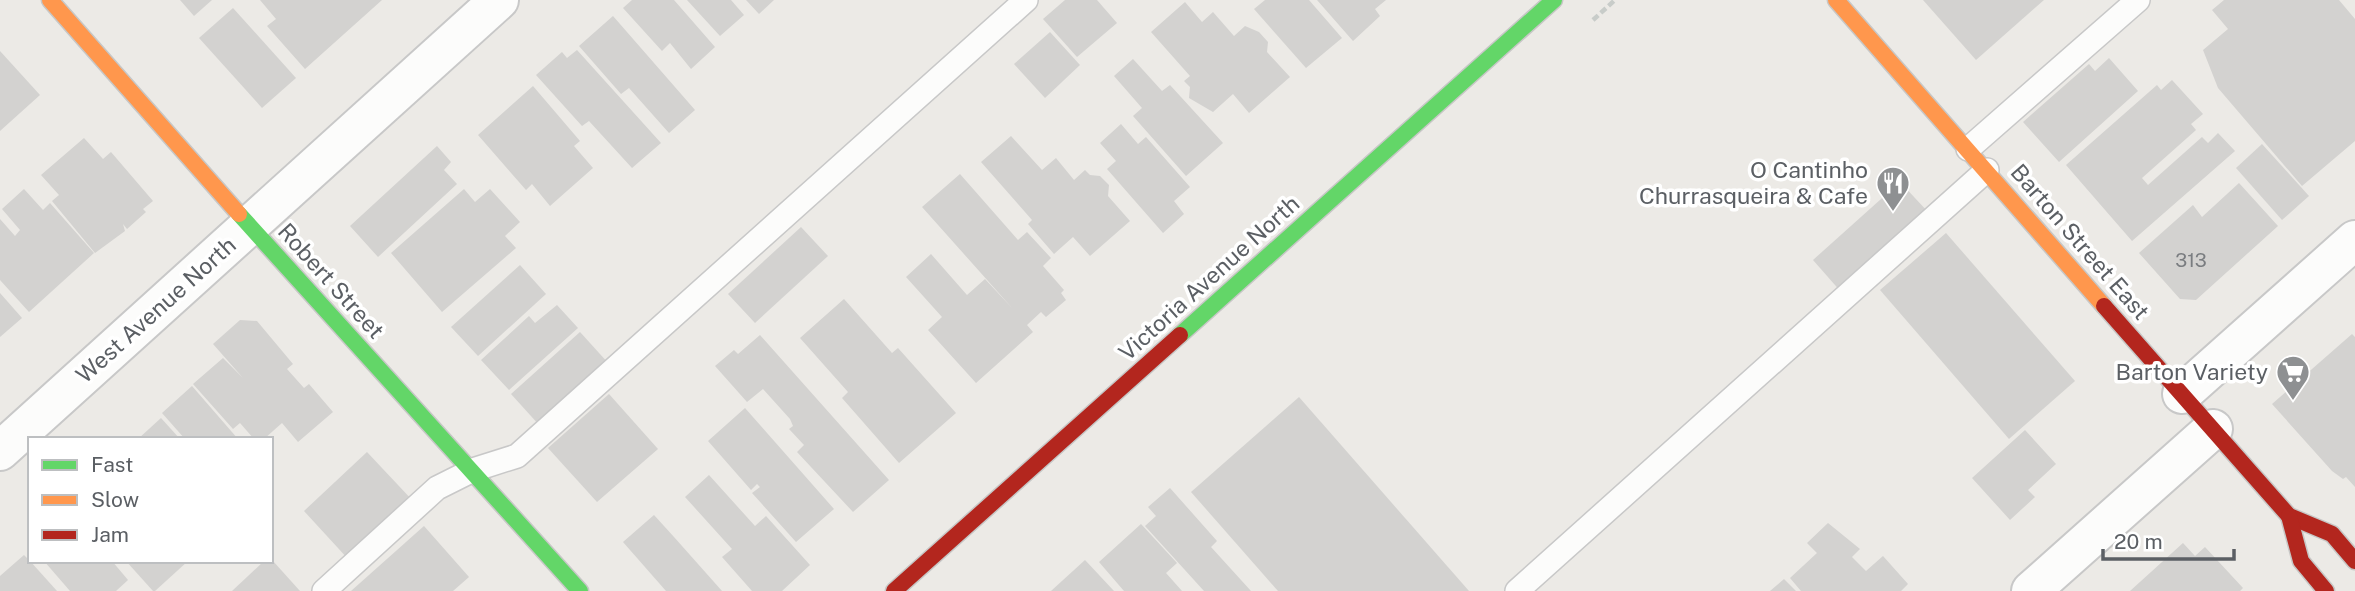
<svg xmlns="http://www.w3.org/2000/svg" width="2355" height="591" font-family="'Public Sans',sans-serif">
  <style>
    .building { fill: #d3d2d0 }
    .lines { fill: none; stroke-linecap: round; stroke-linejoin: round }
    .lane-casing { stroke: #c8c8c8; stroke-width: 26 }
    .street-casing { stroke: #c8c8c8; stroke-width: 42 }
    .fast-casing { stroke: #c7c7c6; stroke-width: 19 }
    .slow-casing { stroke: #c7c7c6; stroke-width: 19 }
    .jam-casing { stroke: #c7c7c6; stroke-width: 19 }
    .path { stroke: #c8ccc9; stroke-width: 4.5; stroke-dasharray: 7 3.5; stroke-linecap: butt }
    .lane { stroke: #fcfcfb; stroke-width: 23 }
    .street { stroke: #fcfcfb; stroke-width: 38 }
    .fast { stroke: #63d668; stroke-width: 16 }
    .slow { stroke: #ff974d; stroke-width: 16 }
    .jam { stroke: #b3261e; stroke-width: 16 }
    .labels { text-anchor: middle; stroke-width: 7; stroke-linejoin: round; paint-order: stroke }
    .number-label { font-size: 19px; fill: #7a7d80 }
    .poi-label { font-size: 23px; fill: #5b5f64; stroke: #fff; text-anchor: end }
    .street-label { font-size: 23px; fill: #5b5f64; stroke: #fff }
  </style>
  <rect width="100%" height="100%" fill="#eceae6"/>
  <g class="building">
    <polygon points="180,0 212,0 194,16"/>
    <polygon points="260,0 382,0 305,69 267,26 276,19"/>
    <polygon points="632,0 674,0 715,47 691,69 670,43 662,51 623,8"/>
    <polygon points="687,0 731,0 744,15 720,36"/>
    <polygon points="746,0 774,0 759,14"/>
    <polygon points="1065,0 1097,0 1117,23 1077,57 1043,19"/>
    <polygon points="1265,0 1309,0 1342,38 1306,68 1254,9"/>
    <polygon points="1317,0 1386,0 1375,9 1380,16 1353,41"/>
    <polygon points="1923,0 2044,0 1976,60"/>
    <polygon points="2224,0 2339,0 2355,19 2355,141 2302,186 2218,88 2203,50 2228,29 2212,10"/>
    <polygon points="1185,2 1202,22 1213,12 1234,36 1245,26 1259,32 1268,42 1267,52 1290,77 1249,113 1233,94 1213,112 1189,98 1190,87 1184,81 1190,76 1151,32"/>
    <polygon points="233,8 296,78 262,108 199,38"/>
    <polygon points="613,16 695,110 669,133 629,88 621,94 579,46"/>
    <polygon points="1050,32 1080,65 1045,98 1014,64"/>
    <polygon points="577,50 661,143 632,168 589,121 582,126 536,75 562,52 567,58"/>
    <polygon points="0,51 40,95 0,131"/>
    <polygon points="2109,58 2138,91 2059,162 2023,122 2089,64 2095,71"/>
    <polygon points="1133,59 1162,91 1170,85 1223,143 1186,176 1133,116 1142,108 1114,76"/>
    <polygon points="2172,80 2203,114 2191,124 2196,130 2142,178 2148,185 2202,137 2208,143 2218,133 2235,151 2132,241 2066,165 2157,85 2161,90"/>
    <polygon points="533,86 580,141 574,146 593,168 550,206 532,184 526,190 478,135"/>
    <polygon points="1121,124 1138,144 1146,137 1190,187 1174,201 1184,214 1163,233 1107,169 1116,161 1100,143"/>
    <polygon points="1011,136 1042,170 1056,158 1074,180 1085,170 1090,175 1100,176 1109,185 1108,196 1130,221 1090,256 1073,237 1054,254 1028,224 1032,220 981,162"/>
    <polygon points="84,138 103,159 111,152 153,201 143,209 146,212 127,229 123,224 125,231 95,253 52,201 59,195 41,175"/>
    <polygon points="2262,144 2309,196 2282,220 2236,168"/>
    <polygon points="437,146 451,162 444,170 457,184 378,257 350,226"/>
    <polygon points="960,174 1018,240 1027,232 1051,258 1043,266 1064,290 1061,293 1066,300 1046,317 1041,312 1027,325 1033,332 976,383 928,330 942,317 906,277 931,254 967,295 985,279 1013,309 922,207"/>
    <polygon points="1900,182 1929,213 1842,293 1813,260"/>
    <polygon points="2239,183 2278,226 2196,300 2180,299 2139,253 2193,205 2202,217"/>
    <polygon points="24,189 43,210 50,203 94,253 29,312 0,280 0,219 15,236 20,230 2,209"/>
    <polygon points="464,189 475,202 490,189 520,222 505,236 516,248 442,312 391,253"/>
    <polygon points="801,227 828,256 755,323 728,294"/>
    <polygon points="1946,233 2075,381 2009,439 1880,290"/>
    <polygon points="520,265 546,294 478,356 451,327"/>
    <polygon points="0,293 22,318 0,337"/>
    <polygon points="844,299 892,353 898,348 956,413 899,463 842,398 848,392 800,338"/>
    <polygon points="557,305 578,328 509,390 481,360 529,316 535,323"/>
    <polygon points="240,320 257,321 293,364 287,369 304,388 309,384 333,412 298,442 282,423 264,439 254,439 240,423 233,429 193,384 223,358 243,378 213,344"/>
    <polygon points="580,332 609,364 540,426 511,394"/>
    <polygon points="2352,334 2355,337 2355,487 2346,477 2343,479 2332,471 2272,404"/>
    <polygon points="760,335 889,480 853,512 797,452 804,445 789,429 793,426 790,419 763,389 747,402 715,366 734,350 738,354"/>
    <polygon points="192,386 238,439 185,439 162,413"/>
    <polygon points="609,394 658,449 597,502 548,448"/>
    <polygon points="1299,397 1469,591 1278,591 1191,492"/>
    <polygon points="745,408 834,509 796,542 752,493 760,487 757,484 751,490 708,441"/>
    <polygon points="161,418 180,439 138,439"/>
    <polygon points="2025,430 2056,464 2028,490 2035,497 2010,520 1972,478"/>
    <polygon points="367,452 413,501 349,560 304,511"/>
    <polygon points="709,475 755,526 766,516 810,565 782,591 752,591 722,557 732,549 685,497"/>
    <polygon points="1170,488 1217,541 1211,547 1251,591 1204,591 1145,526 1156,516 1148,507"/>
    <polygon points="654,515 674,537 722,591 666,591 623,542"/>
    <polygon points="1828,523 1860,549 1852,557 1866,571 1883,556 1908,584 1901,591 1801,591 1790,578 1817,553 1807,543"/>
    <polygon points="1141,524 1177,563 1166,573 1182,591 1124,591 1099,562"/>
    <polygon points="424,526 469,577 453,591 351,591"/>
    <polygon points="2183,543 2195,556 2205,547 2243,588 2240,591 2130,591"/>
    <polygon points="24,555 30,561 57,591 0,591 0,576"/>
    <polygon points="1085,560 1114,591 1051,591"/>
    <polygon points="44,561 112,561 128,580 116,591 70,591"/>
    <polygon points="126,561 188,561 155,591 153,591"/>
    <polygon points="264,561 273,561 300,591 232,591"/>
    <polygon points="1784,579 1796,591 1770,591"/>
  </g>
  <g class="lines">
    <defs>
      <g id="lane">
        <polyline points="1968,149 2138,0"/>
        <polyline points="324,591 437,488 473,470 517,456 1026,0"/>
        <polyline points="1517,591 1987,170"/>
      </g>
      <g id="street">
        <polyline points="2182,394 2355,240"/>
        <polyline points="0,451 499,0"/>
        <polyline points="2031,591 2213,429"/>
      </g>
      <g id="fast">
        <polyline points="239,214 580,591"/>
        <polyline points="1180,335 1554,0"/>
      </g>
      <g id="slow">
        <polyline points="50,0 239,214"/>
        <polyline points="1836,0 2104,306"/>
      </g>
      <g id="jam">
        <polyline points="2104,306 2289,516 2332,534 2355,561"/>
        <polyline points="2289,516 2301,561 2326,591"/>
        <polyline points="894,591 1180,335"/>
      </g>
    </defs>
    <use href="#lane" class="lane-casing"/>
    <use href="#street" class="street-casing"/>
    <use href="#fast" class="fast-casing"/>
    <use href="#slow" class="slow-casing"/>
    <use href="#jam" class="jam-casing"/>
    <polyline class="path" points="1593,20 1615,0"/>
    <use href="#lane" class="lane"/>
    <use href="#street" class="street"/>
    <use href="#fast" class="fast"/>
    <use href="#slow" class="slow"/>
    <use href="#jam" class="jam"/>
  </g>
  <defs>
    <symbol id="restaurant-pin" viewBox="-11 -11 22 30"><path d="M0 17L-7.5 6A9.5 9.5 0 1 1 7.5 6Z" fill="#8e9092" stroke="#fff"/><path d="M-5-6h1v4h1v-4h1v4h1v-4h1v5L-1.5 .5V6h-2V.5L-5-1ZM5-6V6H3V1.5H1.5Q1.5-4 5-6Z" fill="#fff"/></symbol>
    <symbol id="supermarket-pin" viewBox="-11 -11 22 30"><path d="M0 17L-7.5 6A9.5 9.5 0 1 1 7.5 6Z" fill="#8e9092" stroke="#fff"/><path d="M-6-5.5h2.5l.6 2H6L4.5 2H-2.5L-4.4-4H-6ZM-1.5 3.2a1.3 1.3 0 1 0 .1 0ZM3 3.2a1.3 1.3 0 1 0 .1 0Z" fill="#fff"/></symbol>
  </defs>
  <g fill-rule="evenodd">
    <use href="#restaurant-pin" x="1874" y="164" width="38" height="52"/>
    <use href="#supermarket-pin" x="2274" y="353" width="38" height="52"/>
  </g>
  <g class="labels">
    <g class="number-label">
      <text x="2191" y="267">313</text>
    </g>
    <g class="poi-label">
      <text x="1868" y="178">O Cantinho<tspan x="1868" dy="26">Churrasqueira &amp; Cafe</tspan></text>
      <text x="2268" y="380">Barton Variety</text>
    </g>
    <g class="street-label">
      <text transform="translate(2080 242) rotate(49)" y="8">Barton Street East</text>
      <text transform="translate(1209 278) rotate(-42)" y="8">Victoria Avenue North</text>
      <text transform="translate(331 281) rotate(48)" y="8">Robert Street</text>
      <text transform="translate(156 310) rotate(-42)" y="8">West Avenue North</text>
    </g>
  </g>
  <rect x="28" y="437" width="245" height="126" fill="#ffffff" stroke="#bdbfc1" stroke-width="2"/>
  <rect x="42" y="460" width="35" height="10" fill="#63d668" stroke="#bdbfc1" stroke-width="2"/>
  <text x="91" y="472" font-size="21" fill="#5b5f64">Fast</text>
  <rect x="42" y="495" width="35" height="10" fill="#ff974d" stroke="#bdbfc1" stroke-width="2"/>
  <text x="91" y="507" font-size="21" fill="#5b5f64">Slow</text>
  <rect x="42" y="530" width="35" height="10" fill="#b3261e" stroke="#bdbfc1" stroke-width="2"/>
  <text x="91" y="542" font-size="21" fill="#5b5f64">Jam</text>
  <path d="M2103 549v10h131v-10" fill="none" stroke="#5b5f64" stroke-width="3.5"/>
  <text x="2114" y="549" font-size="21" fill="#5b5f64" stroke="#ffffff" stroke-width="5" paint-order="stroke">20 m</text>
</svg>
